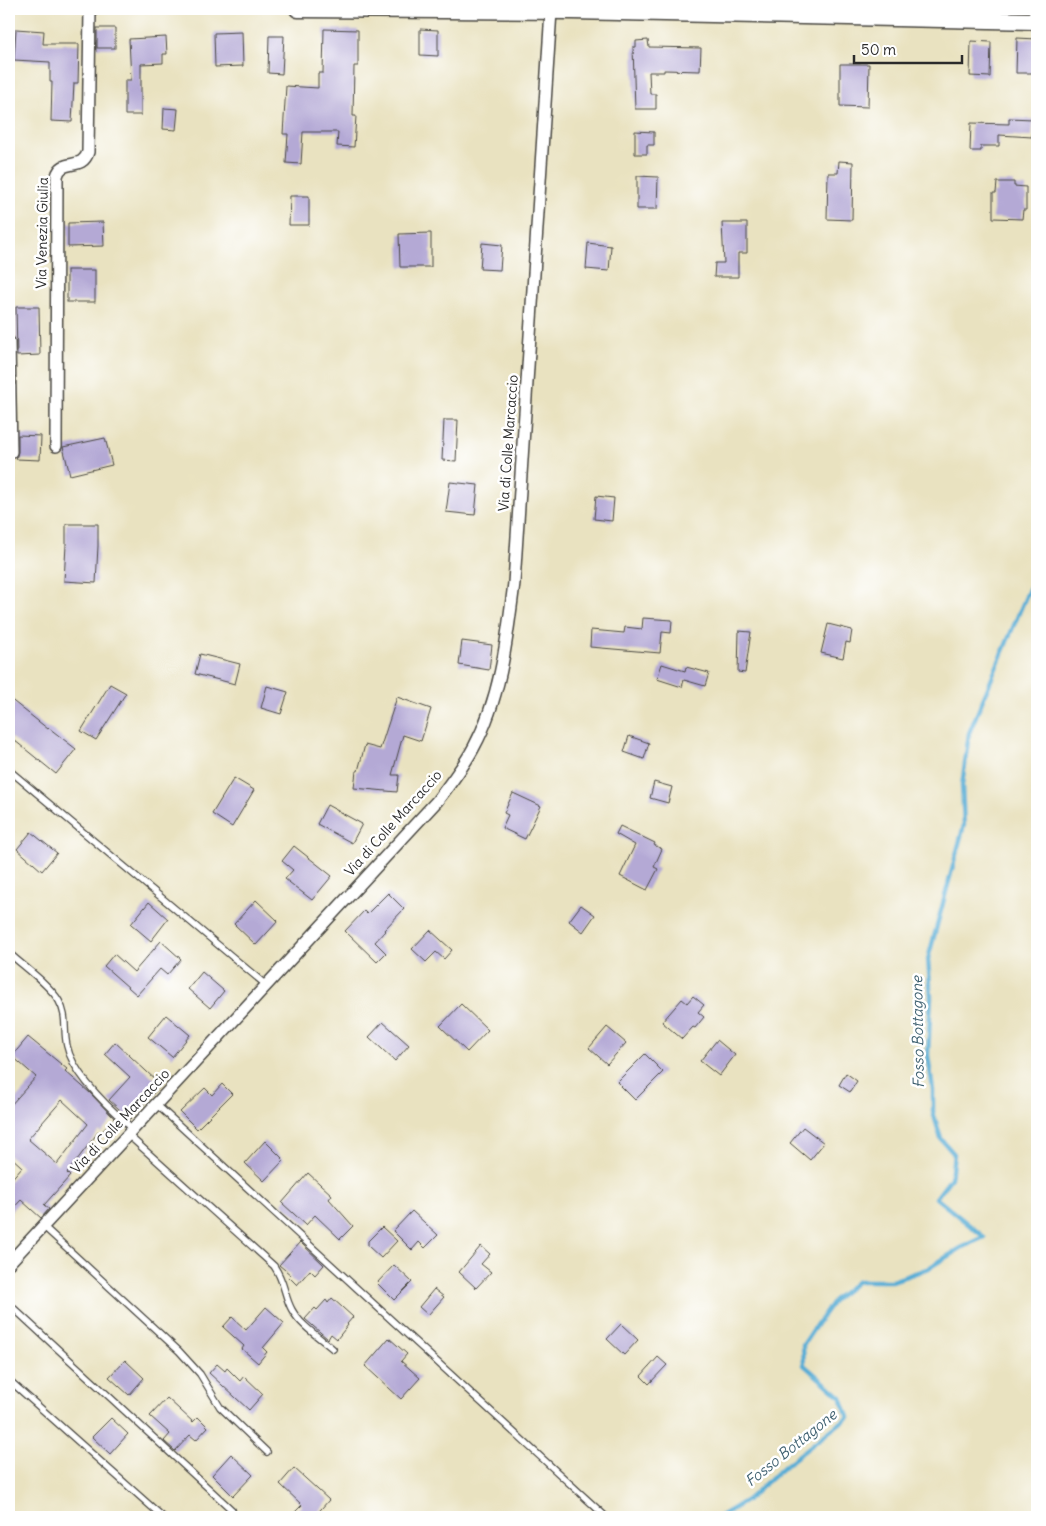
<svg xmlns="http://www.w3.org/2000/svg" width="1046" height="1526" font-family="Delius,sans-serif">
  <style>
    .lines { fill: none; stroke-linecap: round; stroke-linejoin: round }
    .stream { stroke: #59add5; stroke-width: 4.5 }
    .building { fill: #b4a9d5; fill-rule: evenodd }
    .service-casing { stroke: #484641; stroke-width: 8 }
    .minor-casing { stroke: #484641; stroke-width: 14 }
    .secondary-casing { stroke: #484641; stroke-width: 19 }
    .service { stroke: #fff; stroke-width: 5.5 }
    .minor { stroke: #fff; stroke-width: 11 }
    .secondary { stroke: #fff; stroke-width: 16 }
    .labels { text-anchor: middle; stroke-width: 5; stroke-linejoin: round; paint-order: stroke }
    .street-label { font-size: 14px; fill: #2b2b2b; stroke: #fff }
    .water-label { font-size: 15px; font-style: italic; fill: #3d5f6f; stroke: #fff }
  </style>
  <rect width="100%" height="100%" fill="#fff"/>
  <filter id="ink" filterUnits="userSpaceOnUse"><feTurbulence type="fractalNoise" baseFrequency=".02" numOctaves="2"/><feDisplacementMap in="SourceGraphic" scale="10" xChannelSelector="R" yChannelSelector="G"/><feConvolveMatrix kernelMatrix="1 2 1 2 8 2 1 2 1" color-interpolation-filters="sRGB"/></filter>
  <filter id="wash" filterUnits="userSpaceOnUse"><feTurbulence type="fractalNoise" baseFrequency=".0096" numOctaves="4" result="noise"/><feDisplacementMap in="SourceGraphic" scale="20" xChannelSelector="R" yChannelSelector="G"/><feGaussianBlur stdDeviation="1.12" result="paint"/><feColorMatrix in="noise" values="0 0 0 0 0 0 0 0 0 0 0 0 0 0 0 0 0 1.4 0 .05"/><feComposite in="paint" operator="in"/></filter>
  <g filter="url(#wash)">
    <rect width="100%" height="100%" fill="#e9e2c0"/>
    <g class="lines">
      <polyline class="stream" points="719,1517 747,1500 786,1465 848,1417 841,1397 804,1365 803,1345 817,1324 834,1300 858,1281 892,1281 927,1269 961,1248 984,1237 936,1198 951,1178 954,1154 941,1139 933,1112 933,1090 928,1055 931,997 928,959 964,825 962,786 969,733 1029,589 1037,577"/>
    </g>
    <g id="blocks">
      <g class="building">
        <rect x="97" y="28" width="18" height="20"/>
        <polygon points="16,29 44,31 43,44 79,44 78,83 74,83 72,122 51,121 52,82 50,82 50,62 14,60"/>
        <polygon points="324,29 358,30 358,66 354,66 353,116 356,116 354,147 337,146 338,132 303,132 301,164 286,163 288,134 283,134 286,86 318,88 318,73 323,73"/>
        <polygon points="420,29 438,30 438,56 420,55"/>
        <polygon points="242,32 243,66 215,67 214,33"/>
        <polygon points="269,36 284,36 282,74 268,73"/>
        <polygon points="166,37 167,54 163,54 163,63 141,64 141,115 125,115 125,80 131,80 129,39"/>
        <polygon points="1017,38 1037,39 1037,73 1016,73"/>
        <polygon points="648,40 649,47 701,48 700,71 664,70 664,72 649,72 650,94 656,94 656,109 635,109 633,47 636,47 636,41"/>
        <polygon points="971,41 991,42 990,77 970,76"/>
        <polygon points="840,64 869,64 868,107 840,106"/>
        <polygon points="164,108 178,109 176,130 163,129"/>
        <polygon points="1009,118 1033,119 1032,137 999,135 999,146 981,146 981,151 970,151 971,123 1009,124"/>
        <polygon points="635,131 654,132 654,145 647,145 647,154 635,154"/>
        <polygon points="839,161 853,162 852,220 827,219 828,173 838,173"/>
        <polygon points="637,176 658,177 657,209 637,209"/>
        <polygon points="997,182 1014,182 1014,186 1026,187 1026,210 1023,210 1022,219 993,218 993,193 996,193"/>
        <polygon points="290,196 309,196 309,225 289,225"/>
        <polygon points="103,222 104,246 68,247 68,223"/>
        <polygon points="722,223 747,223 747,253 738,253 738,277 714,277 715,263 724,263"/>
        <polygon points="431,233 431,267 400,267 399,234"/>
        <polygon points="482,243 502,245 500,270 480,269"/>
        <polygon points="588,243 611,246 609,271 586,269"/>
        <rect x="67" y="270" width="28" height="32"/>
        <polygon points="16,307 39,307 40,355 17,356"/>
        <polygon points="444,420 458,420 456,461 442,460"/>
        <polygon points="18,435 41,436 40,460 16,459 18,452"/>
        <polygon points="105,438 112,465 70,475 63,447"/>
        <polygon points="450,482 478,485 475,515 446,512"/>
        <polygon points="596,496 614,498 612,521 594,519"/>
        <polygon points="66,524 98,524 98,546 96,583 64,581 66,545"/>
        <polygon points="643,618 672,620 671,633 662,632 660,653 590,647 591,630 624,633 625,627 642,629"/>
        <polygon points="828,624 852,630 850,643 846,642 843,658 821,653"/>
        <polygon points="739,631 751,632 745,673 738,672"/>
        <polygon points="462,641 492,645 489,670 459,665"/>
        <polygon points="200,654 240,664 235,684 195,674"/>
        <polygon points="662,664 685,671 686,667 709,673 705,686 684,680 682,687 657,679"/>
        <polygon points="110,684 126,693 96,740 81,731"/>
        <polygon points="267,686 288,692 281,714 261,708"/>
        <polygon points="397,697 431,709 421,741 403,735 392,775 399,775 397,792 354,788 356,771 358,771 365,745 380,749"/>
        <polygon points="9,698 48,729 49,728 76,749 56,774 9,736"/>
        <polygon points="629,736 649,743 644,759 624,752"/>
        <polygon points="234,778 254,790 232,827 212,814"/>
        <polygon points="654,782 672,787 668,803 650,798"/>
        <polygon points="513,793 541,806 525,839 502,828 508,815 504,813"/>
        <polygon points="327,805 362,824 352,843 317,824"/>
        <polygon points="620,826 655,843 654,845 662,849 654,867 658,869 647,890 620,876 635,845 616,834"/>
        <polygon points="31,832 57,853 42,871 17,849"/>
        <polygon points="294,846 332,876 312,900 285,879 293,870 282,861"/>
        <polygon points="388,893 404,909 384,930 385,931 375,942 386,953 377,962 345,931 364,911 367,914"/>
        <polygon points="256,900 278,921 256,945 234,924"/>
        <polygon points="149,902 168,919 151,941 131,924"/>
        <polygon points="581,905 595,915 583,932 569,921"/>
        <polygon points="430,930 452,950 444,959 436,952 426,962 412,949"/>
        <polygon points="161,941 181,959 167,975 160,969 137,995 104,966 114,954 134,972"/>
        <polygon points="202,972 224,991 210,1008 188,989"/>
        <polygon points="693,996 704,1005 698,1012 704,1017 695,1028 693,1027 682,1039 662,1022 682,999 687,1003"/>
        <polygon points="461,1004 488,1030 467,1052 440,1026"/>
        <polygon points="166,1015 190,1035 172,1057 148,1037"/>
        <polygon points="383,1022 409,1045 395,1061 369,1037"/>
        <polygon points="607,1027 626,1043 607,1064 589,1048"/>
        <path d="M28 1037 67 1069 65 1071 90 1093 114 1118 101 1133 99 1131 67 1173 70 1176 44 1205 49 1209 41 1218 21 1200 9 1213V1182L22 1167 9 1155V1107L36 1077 12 1056ZM62 1100 88 1124 57 1164 28 1139Z"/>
        <polygon points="717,1040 735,1055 719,1076 700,1061"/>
        <polygon points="115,1042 161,1085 130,1119 109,1100 130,1077 105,1054"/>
        <polygon points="645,1054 663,1072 635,1100 617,1082"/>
        <polygon points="846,1073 857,1081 850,1092 839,1085"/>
        <polygon points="222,1084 232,1094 197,1129 180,1112 205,1088 212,1095"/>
        <polygon points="803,1127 824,1143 810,1160 790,1143"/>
        <polygon points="265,1141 284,1160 264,1181 245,1163"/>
        <polygon points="308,1173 332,1195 329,1199 353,1226 340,1239 315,1215 306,1225 282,1203"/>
        <polygon points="412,1211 438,1235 425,1248 419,1242 412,1250 393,1231"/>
        <polygon points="382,1227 397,1241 381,1258 368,1246 368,1241"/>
        <polygon points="300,1242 324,1265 315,1275 310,1270 297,1285 289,1277 291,1275 279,1265"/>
        <polygon points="481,1246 490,1254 481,1264 491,1272 476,1288 459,1272"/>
        <polygon points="394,1265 412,1282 394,1300 377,1283"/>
        <polygon points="434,1289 444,1297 428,1315 419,1307"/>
        <polygon points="332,1298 353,1317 347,1324 348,1325 337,1339 331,1334 328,1339 305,1319 315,1308 317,1310 326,1300 328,1303"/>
        <polygon points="266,1307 284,1323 263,1348 267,1352 258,1363 242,1349 244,1346 223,1327 232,1317 246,1330"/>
        <polygon points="621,1324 638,1340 624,1355 607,1339"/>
        <polygon points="389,1338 407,1354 401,1361 420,1378 401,1399 365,1366"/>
        <polygon points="658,1357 667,1365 649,1384 641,1376"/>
        <polygon points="125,1360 144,1378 129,1395 109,1377"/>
        <polygon points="217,1364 225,1371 227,1368 240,1381 244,1376 263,1394 249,1410 209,1373"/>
        <polygon points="167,1398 193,1422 198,1417 208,1427 196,1440 190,1435 175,1451 164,1441 170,1434 150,1416"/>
        <polygon points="111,1418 128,1434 110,1454 92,1437"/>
        <polygon points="231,1454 253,1475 233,1496 212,1475"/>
        <polygon points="294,1468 329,1500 314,1517 290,1517 302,1505 280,1484"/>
      </g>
    </g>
  </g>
  <g filter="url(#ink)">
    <use href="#blocks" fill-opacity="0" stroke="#484641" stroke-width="1"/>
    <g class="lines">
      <defs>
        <g id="service">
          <polyline points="9,770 266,985"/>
          <path d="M9 953C23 966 50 985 59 1001 68 1017 63 1029 67 1046 73 1075 111 1110 133 1129"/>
          <polyline points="156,1104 604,1515"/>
          <path d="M127 1134 274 1266C285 1282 284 1296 292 1310 301 1326 319 1337 333 1349"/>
          <polyline points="43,1226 179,1351 200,1374 220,1407 267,1452"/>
          <polyline points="9,1304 232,1510"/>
          <polyline points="9,1380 163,1517"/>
        </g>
        <g id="minor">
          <polyline points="9,342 11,452"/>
          <path d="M56 446 57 176C62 157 82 172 88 152L90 9"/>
          <path d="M9 1263 437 801C450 784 464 766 474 747 501 697 507 639 514 583L551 11"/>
        </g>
        <polyline id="secondary" points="298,9 572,11 1037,21"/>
      </defs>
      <use href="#service" class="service-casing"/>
      <use href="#minor" class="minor-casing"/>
      <use href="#secondary" class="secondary-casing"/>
      <use href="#service" class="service"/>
      <use href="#minor" class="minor"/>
      <use href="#secondary" class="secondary"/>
    </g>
  </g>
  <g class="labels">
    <g class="street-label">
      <text transform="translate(42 233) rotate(-89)" y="5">Via Venezia Giulia</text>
      <text transform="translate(508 443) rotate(-86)" y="5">Via di Colle Marcaccio</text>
      <text transform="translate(393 823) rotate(-48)" y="5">Via di Colle Marcaccio</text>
      <text transform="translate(120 1121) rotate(-47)" y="5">Via di Colle Marcaccio</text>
    </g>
    <g class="water-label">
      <text transform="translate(918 1032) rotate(-91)" y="5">Fosso Bottagone</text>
      <text transform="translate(791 1448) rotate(-39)" y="5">Fosso Bottagone</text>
    </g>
  </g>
  <rect width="1046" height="1526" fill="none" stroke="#fff" stroke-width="30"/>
  <path d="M854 55v8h108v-8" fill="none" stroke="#2b2b2b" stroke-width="2.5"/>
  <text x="861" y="55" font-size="15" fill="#2b2b2b" stroke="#ffffff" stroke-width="4" paint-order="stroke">50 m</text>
</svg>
